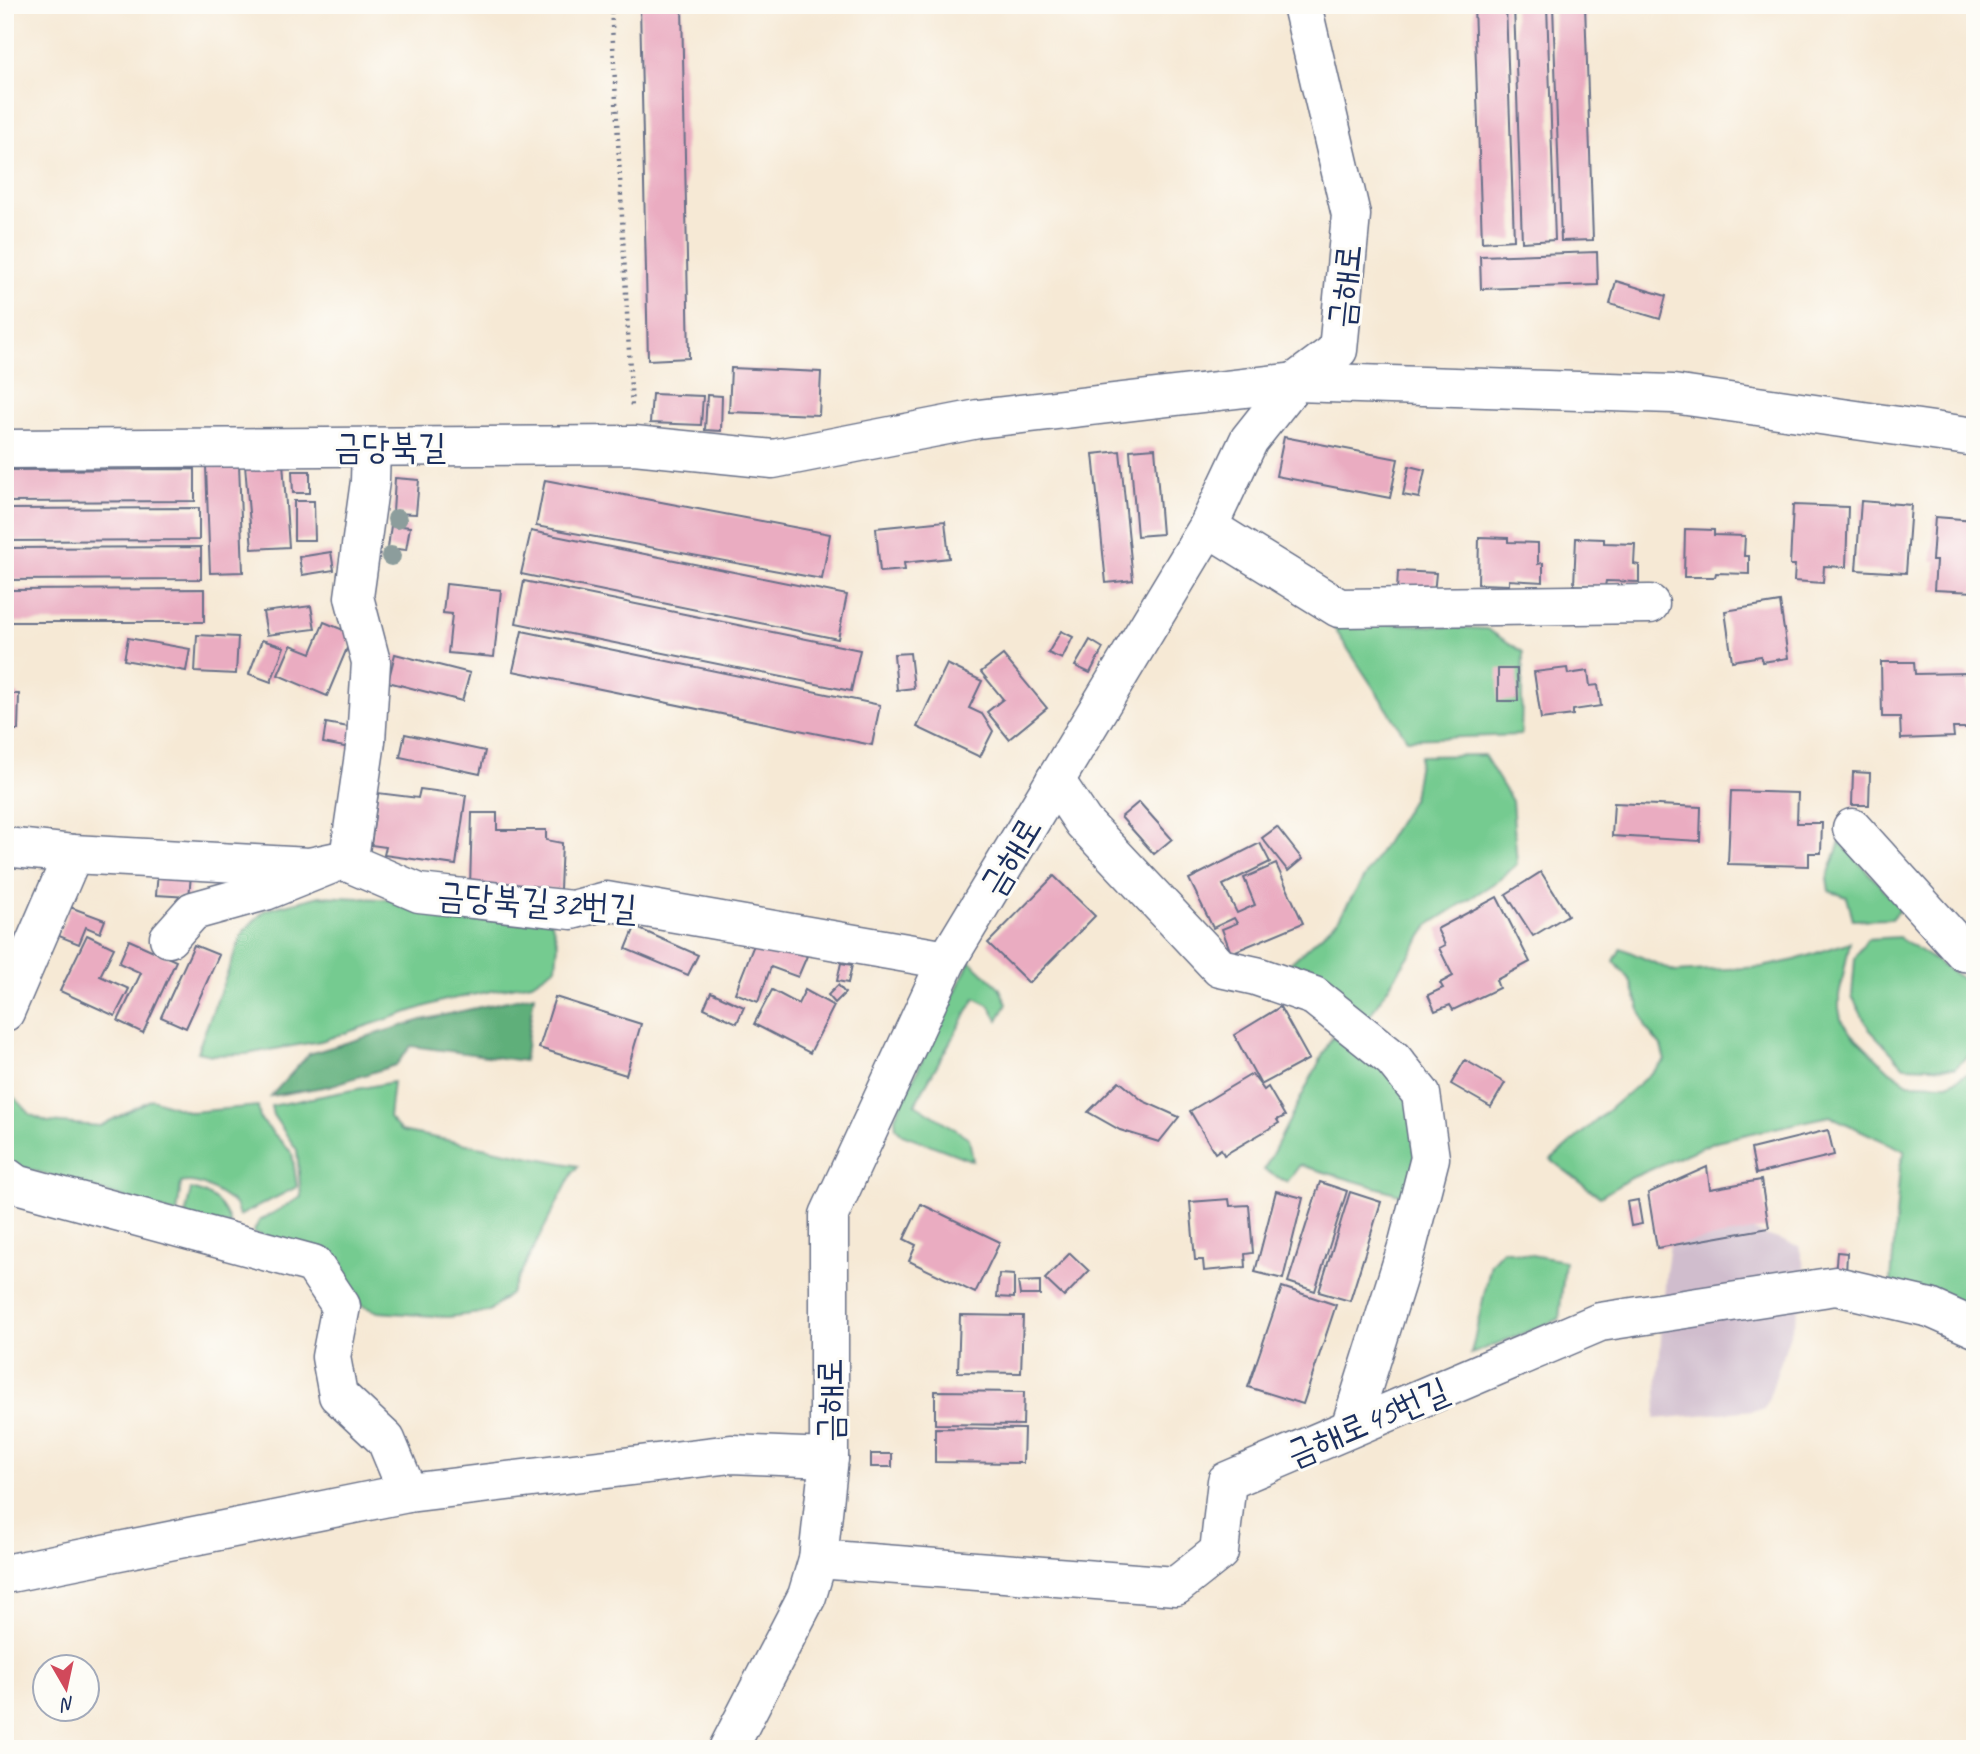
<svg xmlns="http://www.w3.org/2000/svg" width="1980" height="1754" font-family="Caveat,'Poor Story',sans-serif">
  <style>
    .industrial { fill: #d0bdcd }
    .green { fill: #74cb90; stroke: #487d77; stroke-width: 2 }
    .forest { fill: #5faf7a; stroke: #3d6f6c; stroke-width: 2 }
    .building { fill: #eaacc1 }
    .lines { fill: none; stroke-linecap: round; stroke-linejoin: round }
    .minor-casing { stroke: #687088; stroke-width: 41 }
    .path { stroke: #687088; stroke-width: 4.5; stroke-dasharray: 2 5; stroke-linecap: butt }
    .minor { stroke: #fff; stroke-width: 38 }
    .tree { fill: #8c9d9c }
    .labels { text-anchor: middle; stroke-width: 6; stroke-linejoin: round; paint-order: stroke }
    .street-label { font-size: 35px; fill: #1b2f5e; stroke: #fdfcf7 }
  </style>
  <rect width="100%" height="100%" fill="#fdfcf7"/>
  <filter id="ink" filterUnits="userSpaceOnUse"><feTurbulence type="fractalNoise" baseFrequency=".0143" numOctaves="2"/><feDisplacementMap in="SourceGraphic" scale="14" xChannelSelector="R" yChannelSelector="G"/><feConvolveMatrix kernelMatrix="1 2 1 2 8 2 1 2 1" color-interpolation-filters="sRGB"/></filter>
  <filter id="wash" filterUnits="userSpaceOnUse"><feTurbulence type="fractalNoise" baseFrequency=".00686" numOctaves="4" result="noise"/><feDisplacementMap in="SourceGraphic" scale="28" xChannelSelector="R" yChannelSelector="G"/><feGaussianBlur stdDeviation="1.57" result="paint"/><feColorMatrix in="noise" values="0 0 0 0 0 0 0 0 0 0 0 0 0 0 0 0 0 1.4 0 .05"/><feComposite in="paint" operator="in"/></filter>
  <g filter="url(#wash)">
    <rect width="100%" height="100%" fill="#f6e9d5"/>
    <polygon class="industrial" points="1676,1205 1799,1246 1808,1281 1765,1409 1655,1419 1666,1271"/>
    <g class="green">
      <polygon points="1329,620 1487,629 1523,652 1521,735 1407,739"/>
      <polygon points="1484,755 1512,801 1517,864 1499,880 1430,924 1364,1024 1284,969 1338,920 1413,798 1420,756"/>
      <polygon points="1840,842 1901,908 1892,919 1853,920 1847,897 1829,891 1827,878"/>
      <polygon points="320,896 399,900 551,920 558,944 556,967 532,983 442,1001 321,1041 246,1054 212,1055 197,1052 243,932 265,910"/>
      <polygon points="1899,937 1975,987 1975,1050 1955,1068 1904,1066 1869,1029 1852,996 1855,958 1867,939"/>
      <polygon points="1850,942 1839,996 1839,1008 1841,1019 1853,1035 1889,1070 1908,1083 1948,1084 1975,1070 1975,1313 1891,1282 1900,1166 1905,1151 1830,1116 1716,1141 1629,1179 1600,1197 1551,1160 1665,1061 1661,1046 1646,1028 1631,982 1614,961 1621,948 1675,972 1762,967 1795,960"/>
      <polygon points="970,961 999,987 1007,1004 998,1020 989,1005 975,998 915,1104 969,1138 973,1161 902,1134 896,1128 895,1117"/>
      <polygon points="1332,1037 1371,1061 1405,1086 1420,1136 1409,1197 1300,1165 1287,1182 1264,1170"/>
      <polygon points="393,1082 389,1118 401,1131 578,1166 571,1176 510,1294 488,1312 448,1317 378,1312 360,1305 336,1262 323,1250 253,1233 259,1221 301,1197 297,1150 273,1115 271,1106"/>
      <path d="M5 1087 31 1115 48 1122 100 1126 152 1099 191 1112 258 1106 260 1119 292 1153 297 1187 239 1216 235 1204C219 1194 201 1178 181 1183L177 1214 5 1162Z"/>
      <path d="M191 1189C212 1194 225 1204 230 1225L185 1217Z"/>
      <polygon points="1503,1250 1565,1261 1559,1319 1471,1354 1491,1263"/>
    </g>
    <polygon class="forest" points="534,995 524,1061 411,1046 396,1065 329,1086 271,1096 309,1054 422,1020"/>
    <g id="blocks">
      <g class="building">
        <polygon points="640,5 682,5 689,358 648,360"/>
        <polygon points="1474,5 1506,5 1514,240 1482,242"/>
        <polygon points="1514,5 1547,5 1555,240 1522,242"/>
        <polygon points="1553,5 1585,5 1593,240 1561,241"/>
        <polygon points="1597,252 1598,285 1481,289 1480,256"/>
        <polygon points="1616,281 1666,296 1660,319 1610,304"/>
        <polygon points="731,368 821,372 819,415 729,412"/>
        <polygon points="652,394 703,396 701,425 650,423"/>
        <polygon points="707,395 722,396 721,431 705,430"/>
        <polygon points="1284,437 1398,459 1390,498 1276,476"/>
        <polygon points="1155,448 1162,534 1137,536 1130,450"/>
        <polygon points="1120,451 1133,580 1106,583 1093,454"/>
        <polygon points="283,462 289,547 252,549 245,465"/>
        <polygon points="239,464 243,572 210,573 206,466"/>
        <polygon points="1409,466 1425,470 1419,498 1403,495"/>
        <polygon points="195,469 195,501 5,502 5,470"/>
        <polygon points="292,471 310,471 310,493 293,493"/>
        <polygon points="395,478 419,480 416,514 393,513"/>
        <polygon points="545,480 830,534 822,579 536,526"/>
        <polygon points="294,501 314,501 315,540 294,540"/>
        <polygon points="1861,501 1911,505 1906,573 1856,570"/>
        <polygon points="1793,505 1848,507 1846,567 1824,566 1823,583 1794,581 1795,565 1790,565"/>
        <polygon points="199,508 199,540 5,541 5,509"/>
        <polygon points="1935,517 1975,520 1975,592 1934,590 1936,561 1932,561"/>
        <polygon points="945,521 949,558 904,563 905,570 880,572 876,528"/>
        <polygon points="391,525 410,527 406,550 388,548"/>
        <polygon points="1685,529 1714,530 1714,535 1745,536 1744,556 1749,556 1749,574 1716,573 1715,577 1684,577"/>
        <polygon points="531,531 847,595 838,639 521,574"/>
        <polygon points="1479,537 1508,538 1508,542 1538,543 1538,564 1543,563 1543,582 1509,580 1509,585 1478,584"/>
        <polygon points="1576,538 1604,539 1604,543 1635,544 1634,564 1639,565 1639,582 1606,581 1605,586 1574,585"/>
        <polygon points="201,547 201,579 5,580 5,548"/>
        <polygon points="331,552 334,570 302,575 299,557"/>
        <polygon points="1398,571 1436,573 1434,594 1397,591"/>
        <polygon points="524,581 860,650 851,691 516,623"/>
        <polygon points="446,584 501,590 494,657 448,653 452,614 443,613"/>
        <polygon points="204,589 204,622 5,622 5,590"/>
        <polygon points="1780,602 1788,658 1762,662 1761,656 1732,661 1725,611"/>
        <polygon points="311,606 315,629 267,635 263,612"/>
        <polygon points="324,622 353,634 327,696 278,675 291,645 311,653"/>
        <polygon points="522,631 880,705 872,745 513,671"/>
        <polygon points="1061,631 1073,637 1062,659 1048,653"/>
        <polygon points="197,635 238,637 236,674 195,672"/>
        <polygon points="128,638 190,649 186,671 124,660"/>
        <polygon points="262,640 284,647 271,682 249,674"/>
        <polygon points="1090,640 1103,648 1090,673 1075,666"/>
        <polygon points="910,653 914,688 897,690 894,654"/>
        <polygon points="395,654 470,673 462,701 388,682"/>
        <polygon points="1003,655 1047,708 1009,739 987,712 1003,699 981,672"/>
        <polygon points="1881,662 1914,662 1915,674 1968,673 1970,728 1953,728 1954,737 1901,739 1900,717 1882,717"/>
        <polygon points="947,664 982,681 969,708 982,714 993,731 980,757 917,727"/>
        <polygon points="1567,668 1568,674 1588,671 1590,686 1598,685 1601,706 1573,710 1573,715 1541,719 1534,672"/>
        <polygon points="1498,669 1517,669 1518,701 1498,701"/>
        <polygon points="5,694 19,694 18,730 5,730"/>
        <polygon points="326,723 354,728 350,748 323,743"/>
        <polygon points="405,734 485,751 480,774 400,757"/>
        <polygon points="1853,772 1870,773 1869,805 1852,805"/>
        <polygon points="420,789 466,795 456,865 384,855 386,847 371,845 378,793 418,798"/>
        <polygon points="1731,791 1798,793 1797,823 1822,823 1821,853 1809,853 1809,866 1728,864"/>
        <polygon points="1139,802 1172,839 1154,854 1121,817"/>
        <polygon points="1614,803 1701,807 1700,841 1612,836"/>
        <polygon points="472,813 497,813 497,830 546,830 546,840 562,843 560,889 470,887"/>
        <polygon points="1277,827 1302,859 1288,871 1262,838"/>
        <polygon points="1260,843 1270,862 1223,885 1237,913 1255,905 1244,878 1276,864 1303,923 1231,953 1222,929 1237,923 1234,918 1213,928 1189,879"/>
        <polygon points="1541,872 1568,915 1533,936 1506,894"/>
        <polygon points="158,873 191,875 189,897 156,895"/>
        <polygon points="1054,876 1095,916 1029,983 988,943"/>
        <polygon points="1497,897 1530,962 1496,980 1499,988 1453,1010 1450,1005 1435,1011 1428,995 1443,988 1440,983 1453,976 1439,948 1445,945 1437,929"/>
        <polygon points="70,907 105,920 100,933 86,927 79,944 59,936"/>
        <polygon points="635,927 698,955 688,975 626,949"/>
        <polygon points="87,935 114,948 100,976 129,989 115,1016 60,991"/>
        <polygon points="757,937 807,956 798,977 771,967 758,1002 735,993"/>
        <polygon points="129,940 176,961 143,1033 118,1021 141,973 119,963"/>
        <polygon points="194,945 219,955 186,1028 161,1017"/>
        <polygon points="841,963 852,965 848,983 837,981"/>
        <polygon points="838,985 845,993 835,1003 828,995"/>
        <polygon points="772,990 798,1004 805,990 834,1006 810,1053 754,1024"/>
        <polygon points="711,992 744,1007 737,1023 704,1008"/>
        <polygon points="555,997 641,1024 626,1075 539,1048"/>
        <polygon points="1280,1007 1309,1059 1261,1085 1234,1035"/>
        <polygon points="1465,1060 1505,1083 1491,1107 1451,1084"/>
        <polygon points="1252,1074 1264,1090 1268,1087 1285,1116 1277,1120 1279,1123 1224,1155 1221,1149 1215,1153 1190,1111"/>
        <polygon points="1119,1081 1143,1101 1179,1117 1159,1142 1120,1130 1088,1112"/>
        <polygon points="1828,1130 1834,1155 1756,1174 1751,1149"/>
        <polygon points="1707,1167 1710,1189 1761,1180 1769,1228 1657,1248 1648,1193"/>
        <polygon points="1320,1182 1347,1191 1315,1291 1288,1282"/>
        <polygon points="1276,1191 1303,1198 1283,1279 1255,1272"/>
        <polygon points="1350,1192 1381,1202 1350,1301 1319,1292"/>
        <polygon points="1229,1199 1230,1206 1249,1205 1253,1253 1245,1254 1246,1267 1204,1271 1203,1260 1195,1260 1190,1202"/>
        <polygon points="1638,1200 1642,1224 1631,1226 1627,1202"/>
        <polygon points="921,1204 1000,1242 975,1293 909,1261 916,1245 904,1239"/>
        <polygon points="1837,1252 1847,1253 1846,1275 1835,1274"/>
        <polygon points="1070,1253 1089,1271 1064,1297 1045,1279"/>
        <polygon points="999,1274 1014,1275 1014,1298 997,1297"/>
        <polygon points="1040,1281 1040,1295 1020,1295 1018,1282"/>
        <polygon points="1282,1287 1336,1305 1303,1404 1248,1387"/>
        <polygon points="960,1315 1023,1316 1021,1373 958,1372"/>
        <polygon points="935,1391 1024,1392 1023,1425 935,1424"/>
        <polygon points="935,1428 1024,1429 1023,1463 935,1462"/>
        <rect x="871" y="1454" width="21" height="13"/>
      </g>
    </g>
  </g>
  <g filter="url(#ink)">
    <use href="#blocks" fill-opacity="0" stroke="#687088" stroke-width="2"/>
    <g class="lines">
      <defs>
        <g id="minor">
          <polyline points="5,449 634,445 773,459 978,419 1295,382 1673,394 1975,437"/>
          <polyline points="1208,527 1339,608 1650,604"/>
          <polyline points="1055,780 1083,822 1220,968 1256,976 1314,996 1393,1059 1421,1094 1430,1158 1407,1247 1350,1428"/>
          <polyline points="1852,828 1964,952 1975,953"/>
          <polyline points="5,847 73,854 309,867 342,860 419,893 572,910 606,901 947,960"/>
          <polyline points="169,938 193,911 265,891 342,860 350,851 366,741 371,662 354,597 370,481 371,447"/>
          <polyline points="5,1012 73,854"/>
          <polyline points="5,1176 16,1184 313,1264 341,1306 331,1357 338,1395 386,1440 408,1493 731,1454 829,1458"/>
          <polyline points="818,1559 1176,1586 1219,1552 1227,1481 1600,1322 1836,1286 1930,1308 1975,1328"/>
          <polyline points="5,1574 408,1493"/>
          <polyline points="728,1749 807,1596 818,1559 829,1458 829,1215 947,960 1208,527 1249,440 1295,382 1338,350 1351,215 1302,5"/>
        </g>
      </defs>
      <use href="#minor" class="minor-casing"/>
      <polyline class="path" points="611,5 632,409"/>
      <use href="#minor" class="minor"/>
    </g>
    <g class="tree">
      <circle cx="397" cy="519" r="10"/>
      <circle cx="391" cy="556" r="10"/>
    </g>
  </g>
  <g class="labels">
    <g class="street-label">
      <text transform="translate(1344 286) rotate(-84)" y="12">금해로</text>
      <text x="390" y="458">금당북길</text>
      <text transform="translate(1010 856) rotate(-59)" y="12">금해로</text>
      <text transform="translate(537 901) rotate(4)" y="12">금당북길32번길</text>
      <text transform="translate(829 1400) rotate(-90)" y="12">금해로</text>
      <text transform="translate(1367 1421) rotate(-23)" y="12">금해로45번길</text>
    </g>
  </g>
  <rect width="1980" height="1754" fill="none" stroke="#fdfcf7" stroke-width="28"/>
  <g transform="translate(66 1688) rotate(171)"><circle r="33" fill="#fdfcf7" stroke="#a3aaba" stroke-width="2"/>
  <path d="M0-5L12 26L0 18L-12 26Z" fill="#d1495b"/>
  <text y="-10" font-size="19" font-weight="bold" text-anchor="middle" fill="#1b2f5e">N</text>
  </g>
</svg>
